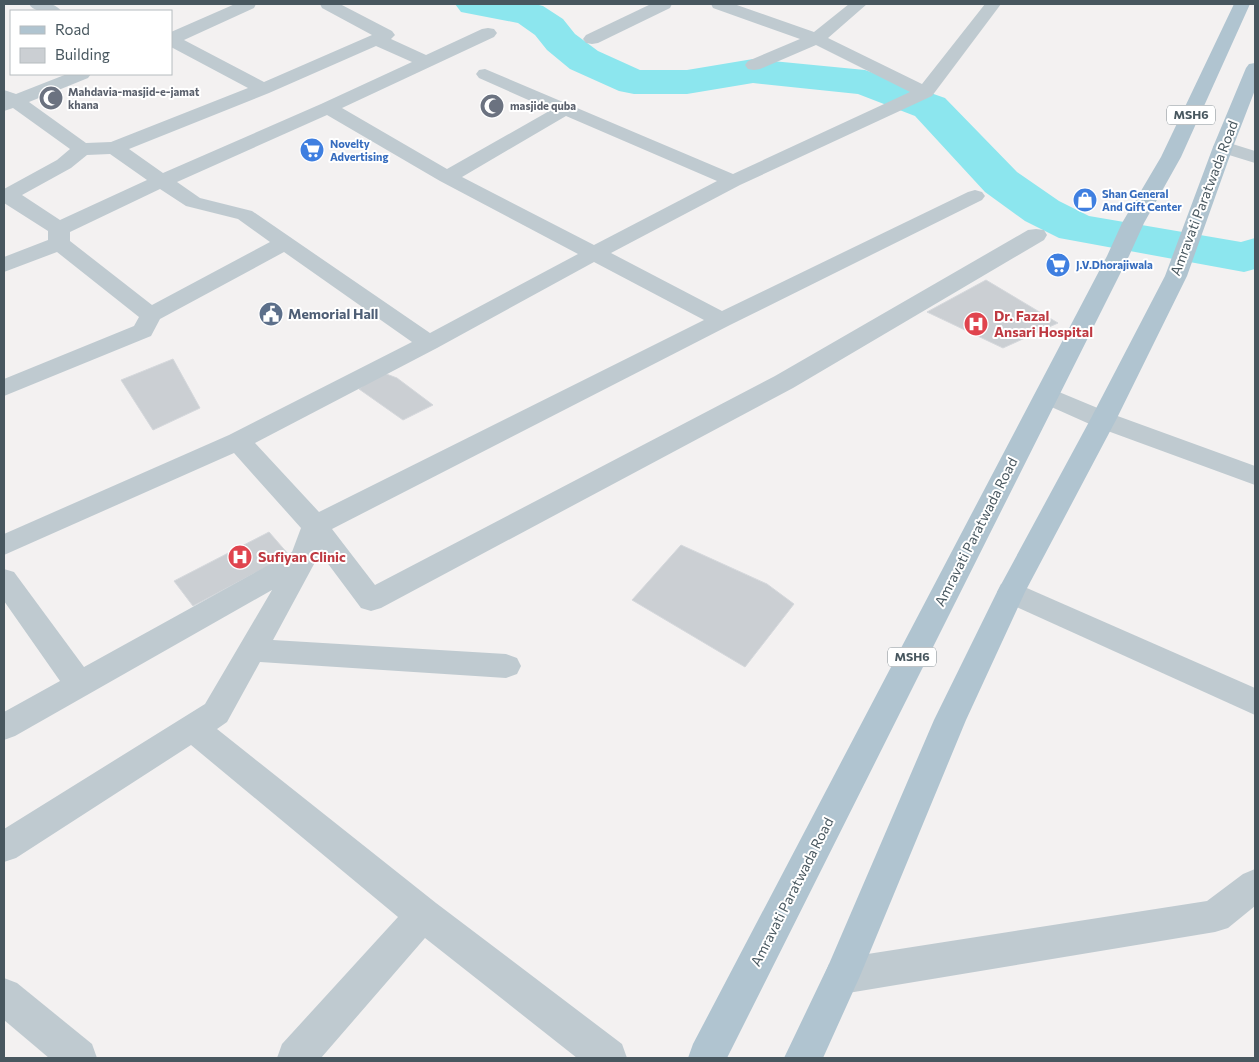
<svg xmlns="http://www.w3.org/2000/svg" width="1259" height="1062" font-family="Commissioner,sans-serif">
  <style>
    .lines { fill: none; stroke-linecap: round; stroke-linejoin: round }
    .river { fill: #8ce6ee; fill-rule: evenodd }
    .building { fill: #cbcfd3; stroke: #d5d8dc }
    .minor { fill: #bfcad0; fill-rule: evenodd }
    .major { fill: #b0c4d0; fill-rule: evenodd }
    .labels { text-anchor: middle; stroke-width: 4; stroke-linejoin: round; paint-order: stroke }
    .far-worship-label { font-size: 11px; font-weight: bold; fill: #5b616d; stroke: #fff; text-anchor: start }
    .far-shop-label { font-size: 11px; font-weight: bold; fill: #366cbe; stroke: #fff; text-anchor: start }
    .shield { fill: #fff; stroke: #7f898f; stroke-width: 1 }
    .shield-label { font-size: 12px; font-weight: bold; fill: #48575f }
    .street-label { font-size: 14px; fill: #48575f; stroke: #fff }
    .service-label { font-size: 14px; font-weight: bold; fill: #4e5e75; stroke: #fff; text-anchor: start }
    .health-label { font-size: 14px; font-weight: bold; fill: #be3a42; stroke: #fff; text-anchor: start }
  </style>
  <rect width="100%" height="100%" fill="#f3f1f1"/>
  <g class="lines">
    <polygon class="river" points="455,4 535,4 543,6 563,19 575,34 598,51 640,70 687,70 753,59 865,70 945,98 1017,172 1059,201 1089,216 1241,242 1255,238 1255,269 1244,272 1059,238 1025,221 985,192 915,116 858,94 753,83 687,94 634,94 619,91 570,69 547,50 535,35 518,23 461,12"/>
  </g>
  <g class="building">
    <polygon points="986,280 1058,323 1003,348 927,312"/>
    <polygon points="173,359 200,408 153,430 121,380"/>
    <polygon points="381,372 397,378 433,405 403,420 359,389"/>
    <polygon points="269,532 289,555 193,606 174,581"/>
    <polygon points="681,545 767,584 794,604 745,667 632,600"/>
  </g>
  <g class="lines">
    <g class="minor">
      <path d="M29 4C40 4 54 1 61 11 51 12 35 14 29 4Z"/>
      <path d="M235 4H256L254 8 184 40 264 82 372 35 322 8 320 4H340L392 31 395 35 391 39 426 55 482 29 488 28 494 29 497 33 494 37 342 108 447 169 551 110 479 78 476 74 479 70 485 69 733 174 910 92 816 45 760 69 754 70 748 69 745 65 748 61 800 39 713 8 711 4H734L814 32 849 4H867L828 38 922 84 985 4H1001L932 96 740 185 611 253 722 311 968 192 975 190 982 192 985 196 982 200 730 325 332 529 375 585 775 376 1028 230 1036 229 1044 230 1047 235 1044 240 793 388 381 608 371 611 361 608 320 553 273 640 506 654 517 658 521 666 517 674 506 678 260 662 227 722 217 729 436 903 622 1044 627 1058H577L425 938 321 1058H277L282 1044 398 917 191 745 16 858 4 862V829L205 704 272 590 15 736 4 740V712L60 681 4 601V569L14 572 84 667 292 552 301 528 234 453 4 555V534L229 435 412 342 284 252 160 319 151 336 4 396V379L134 326 139 317 57 252 4 272V257L48 240V231L4 203V189L57 160 70 149 13 108 4 111V90L16 94 67 74H91L88 78 29 102 86 143 111 142 248 88 171 47V32ZM376 46 412 62 321 104 163 173 129 149 269 93ZM327 115 440 181 578 254 430 333 252 211 200 198 177 182ZM566 116 717 181 594 245 462 177ZM110 154 147 180 60 220 22 195 71 168 87 155ZM160 189 186 206 238 219 270 242 152 305 70 241V232ZM594 262 704 320 319 512 255 443 437 348Z"/>
      <polygon points="651,4 672,4 670,8 598,43 592,44 586,43 583,39 586,35"/>
      <polygon points="1223,141 1255,151 1255,163 1216,151 1213,147 1216,143"/>
      <polygon points="1047,387 1112,414 1255,466 1255,485 1094,426 1038,401 1035,395 1038,389"/>
      <polygon points="1011,581 1255,688 1255,715 1001,600 997,592 1001,584"/>
      <polygon points="1255,869 1255,906 1228,928 1215,932 842,994 829,988 824,976 829,964 842,958 1207,901 1243,874"/>
      <polygon points="4,978 17,983 92,1044 97,1058 49,1058 4,1020"/>
    </g>
    <g class="major">
      <polygon points="1234,4 1250,4 1181,157 1144,223 1129,256 727,1058 688,1058 693,1044 1107,256 1122,223 1161,157"/>
      <polygon points="1255,63 1255,90 1233,147 1187,276 1116,420 1025,592 966,720 860,976 823,1058 784,1058 829,964 934,720 997,592 1090,420 1165,276 1213,147 1246,68 1249,64"/>
    </g>
  </g>
  <defs>
    <symbol id="mosque-disc" viewBox="-11 -11 22 22"><circle r="9.5" fill="#6b7280" stroke="#fff"/><path d="M3.5-4.9A6 6 0 1 0 3.5 4.9A5 5 0 1 1 3.5-4.9Z" fill="#fff"/></symbol>
    <symbol id="supermarket-disc" viewBox="-11 -11 22 22"><circle r="9.5" fill="#3f7fe0" stroke="#fff"/><path d="M-6-5.5h2.5l.6 2H6L4.5 2H-2.5L-4.4-4H-6ZM-1.5 3.2a1.3 1.3 0 1 0 .1 0ZM3 3.2a1.3 1.3 0 1 0 .1 0Z" fill="#fff"/></symbol>
    <symbol id="shop-disc" viewBox="-11 -11 22 22"><circle r="9.5" fill="#3f7fe0" stroke="#fff"/><path d="M-5-2.5h2.3a2.7 3.5 0 0 1 5.4 0H5L5.5 6h-11ZM-1.5-2.5h3a1.5 2.3 0 0 0-3 0Z" fill="#fff"/></symbol>
    <symbol id="civic-disc" viewBox="-11 -11 22 22"><circle r="9.5" fill="#5c6f8a" stroke="#fff"/><path d="M-.6-6.5H3V-4.5H.6V-3L4-1V1h2V6H-6V1h2V-1L-.6-3ZM-1.2 2.5V6h2.4V2.5Z" fill="#fff"/></symbol>
    <symbol id="hospital-disc" viewBox="-11 -11 22 22"><circle r="9.5" fill="#e0444e" stroke="#fff"/><path d="M-5-5h3v3.5h4V-5h3V5h-3V1.5h-4V5h-3Z" fill="#fff"/></symbol>
  </defs>
  <g fill-rule="evenodd">
    <use href="#mosque-disc" x="37" y="84" width="28" height="28"/>
    <use href="#mosque-disc" x="478" y="92" width="28" height="28"/>
    <use href="#supermarket-disc" x="298" y="136" width="28" height="28"/>
    <use href="#shop-disc" x="1071" y="186" width="28" height="28"/>
    <use href="#supermarket-disc" x="1044" y="251" width="28" height="28"/>
    <use href="#civic-disc" x="257" y="300" width="28" height="28"/>
    <use href="#hospital-disc" x="962" y="310" width="28" height="28"/>
    <use href="#hospital-disc" x="226" y="543" width="28" height="28"/>
  </g>
  <g class="labels">
    <g class="far-worship-label">
      <text x="68" y="96">Mahdavia-masjid-e-jamat<tspan x="68" dy="13">khana</tspan></text>
      <text x="510" y="110">masjide quba</text>
    </g>
    <g class="far-shop-label">
      <text x="330" y="148">Novelty<tspan x="330" dy="13">Advertising</tspan></text>
      <text x="1102" y="198">Shan General<tspan x="1102" dy="13">And Gift Center</tspan></text>
      <text x="1076" y="269">J.V.Dhorajiwala</text>
    </g>
    <g class="shield">
      <rect x="1167" y="105.5" width="48" height="19" rx="4"/>
      <rect x="888" y="647.5" width="48" height="19" rx="4"/>
    </g>
    <g class="shield-label">
      <text x="1191" y="119">MSH6</text>
      <text x="912" y="661">MSH6</text>
    </g>
    <g class="street-label">
      <text transform="translate(1204 198) rotate(-69)" y="5">Amravati Paratwada Road</text>
      <text transform="translate(976 532) rotate(-63)" y="5">Amravati Paratwada Road</text>
      <text transform="translate(792 892) rotate(-63)" y="5">Amravati Paratwada Road</text>
    </g>
    <g class="service-label">
      <text x="288" y="319">Memorial Hall</text>
    </g>
    <g class="health-label">
      <text x="994" y="321">Dr. Fazal<tspan x="994" dy="16">Ansari Hospital</tspan></text>
      <text x="258" y="562">Sufiyan Clinic</text>
    </g>
  </g>
  <rect width="1259" height="1062" fill="none" stroke="#48575f" stroke-width="10"/>
  <rect x="10" y="10" width="162" height="65" fill="#ffffff" stroke="#b6bcbf"/>
  <rect x="20" y="26" width="25" height="8" fill="#b0c4d0" stroke="#b6bcbf"/>
  <text x="55" y="35" font-size="15" fill="#48575f">Road</text>
  <rect x="20" y="48" width="25" height="15" fill="#cbcfd3" stroke="#b6bcbf"/>
  <text x="55" y="60" font-size="15" fill="#48575f">Building</text>
</svg>
